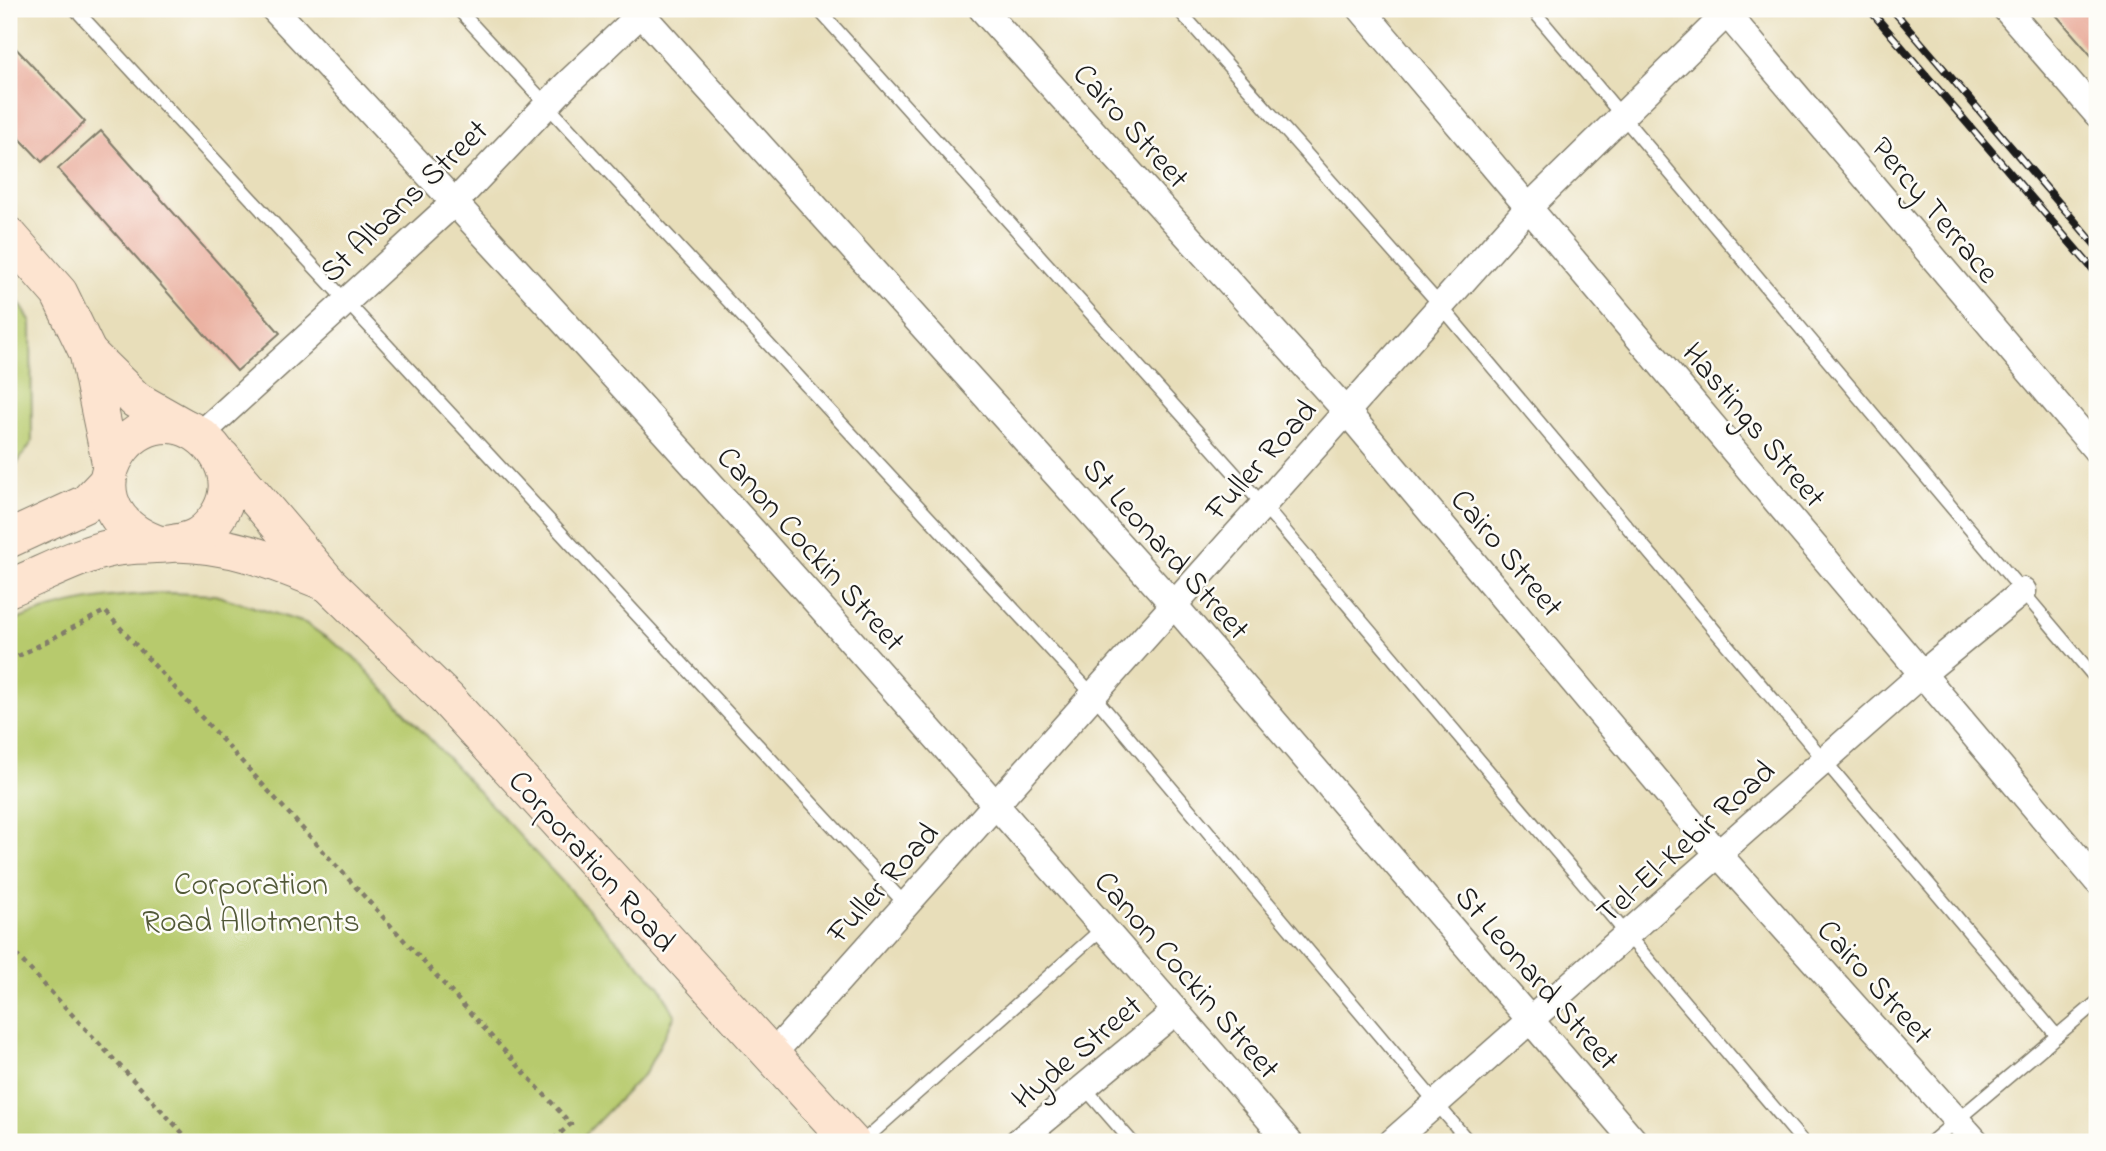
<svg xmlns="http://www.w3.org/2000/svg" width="2106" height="1151" font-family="'Indie Flower',sans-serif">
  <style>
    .green { fill: #b7ca6d; stroke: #6a7344; stroke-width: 2 }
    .building { fill: #eaae9e }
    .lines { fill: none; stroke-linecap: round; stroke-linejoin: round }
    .lane-casing { stroke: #827d6b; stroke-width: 15 }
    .street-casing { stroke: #827d6b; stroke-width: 29 }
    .secondary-casing { stroke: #827d6b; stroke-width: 39 }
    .path { stroke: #827d6b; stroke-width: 4.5; stroke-dasharray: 5 5; stroke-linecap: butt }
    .lane { stroke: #fff; stroke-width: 12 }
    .street { stroke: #fff; stroke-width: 26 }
    .secondary { stroke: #fde4d0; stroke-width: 37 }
    .rail-casing { stroke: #1c1c1c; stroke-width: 8 }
    .rail { stroke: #fdfcf7; stroke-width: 5; stroke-dasharray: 16; stroke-linecap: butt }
    .labels { text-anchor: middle; stroke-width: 5; stroke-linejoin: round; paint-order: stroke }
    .street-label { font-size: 32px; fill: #1c1c1c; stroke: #fdfcf7 }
    .park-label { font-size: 32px; fill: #525938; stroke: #fdfcf7 }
  </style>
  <rect width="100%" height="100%" fill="#fdfcf7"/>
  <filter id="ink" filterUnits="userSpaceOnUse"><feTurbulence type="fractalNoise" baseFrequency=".0143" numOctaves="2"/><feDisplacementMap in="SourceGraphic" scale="14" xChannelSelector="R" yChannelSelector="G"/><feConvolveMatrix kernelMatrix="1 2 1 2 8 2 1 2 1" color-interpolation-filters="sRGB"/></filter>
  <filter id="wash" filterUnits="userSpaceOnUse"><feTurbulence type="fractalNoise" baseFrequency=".00686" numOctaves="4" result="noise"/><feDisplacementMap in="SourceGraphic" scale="28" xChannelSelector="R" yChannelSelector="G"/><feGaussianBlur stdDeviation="1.57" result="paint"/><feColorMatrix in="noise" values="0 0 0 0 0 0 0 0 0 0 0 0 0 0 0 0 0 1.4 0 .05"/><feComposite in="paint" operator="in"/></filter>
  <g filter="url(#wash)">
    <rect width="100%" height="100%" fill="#e8deba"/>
    <g class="green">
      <polygon points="9,286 31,322 32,442 9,475"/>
      <path d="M172 593 215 595 305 623 353 656 660 987 675 1015 646 1072 578 1142H9V623C62 601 115 594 172 593Z"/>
    </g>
    <g id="blocks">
      <g class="building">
        <polygon points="2051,9 2097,9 2097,62 2070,31"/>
        <polygon points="9,41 85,122 42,162 9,127"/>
        <polygon points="101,131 280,333 237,371 58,169"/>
      </g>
    </g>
  </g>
  <g filter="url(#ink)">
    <use href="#blocks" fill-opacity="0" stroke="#827d6b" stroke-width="2"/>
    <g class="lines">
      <defs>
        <g id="lane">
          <polyline points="75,9 906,905"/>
          <polyline points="458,9 1093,695 1469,1142"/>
          <polyline points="818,9 1263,505 1803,1142"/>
          <polyline points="1178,9 1441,306 2057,1036"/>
          <polyline points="1532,9 2097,680"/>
          <polyline points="1084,1087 1132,1142"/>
          <polyline points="862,1142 1104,927"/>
          <polyline points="1931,1142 2097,1002"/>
        </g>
        <g id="street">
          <path d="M274 9C622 378 958 758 1289 1142"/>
          <polyline points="637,9 1174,605 1635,1142"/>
          <polyline points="982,9 1347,412 1720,856 1976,1142"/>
          <polyline points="1361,9 2097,881"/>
          <polyline points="1723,9 2097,451"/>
          <polyline points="2006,9 2097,114"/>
          <polyline points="201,434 456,201 566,85 646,9"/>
          <polyline points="771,1056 1530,206 1727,13"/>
          <polyline points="1018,1142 1176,1011"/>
          <polyline points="1392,1142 1921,675 2023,591"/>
        </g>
        <g id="secondary">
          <polyline points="9,236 59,293 88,353 111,465"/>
          <polyline points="88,353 136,400 182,426"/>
          <polyline points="221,457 329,584 447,699 851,1142"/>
          <polyline points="9,539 87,503 107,482"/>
          <path d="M176 543C233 544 273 561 325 582"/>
          <path d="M9 588C40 576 80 554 112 548 139 542 172 549 196 537 209 530 221 514 225 500 231 481 224 461 212 447 146 373 49 501 155 543"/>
        </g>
      </defs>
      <use href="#lane" class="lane-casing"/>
      <use href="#street" class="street-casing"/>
      <use href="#secondary" class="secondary-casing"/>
      <g class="path">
        <polyline points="9,311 12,309"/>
        <polyline points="9,661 105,611 571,1124 550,1142"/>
        <polyline points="9,947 191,1142"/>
      </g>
      <use href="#lane" class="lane"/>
      <use href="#street" class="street"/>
      <use href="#secondary" class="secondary"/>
      <defs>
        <g id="rail">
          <polyline points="1869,9 2097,274"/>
          <polyline points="1892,9 2097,247"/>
        </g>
      </defs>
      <use href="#rail" class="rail-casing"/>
      <use href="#rail" class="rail"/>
    </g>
  </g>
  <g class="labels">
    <g class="street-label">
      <text transform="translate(1132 125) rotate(48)" y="11">Cairo Street</text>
      <text transform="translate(403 200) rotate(-44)" y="11">St Albans Street</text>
      <text transform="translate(1936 209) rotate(50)" y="11">Percy Terrace</text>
      <text transform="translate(1755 424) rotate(50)" y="11">Hastings Street</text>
      <text transform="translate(1260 459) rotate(-48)" y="11">Fuller Road</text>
      <text transform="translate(812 548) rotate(48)" y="11">Canon Cockin Street</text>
      <text transform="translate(1167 548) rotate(48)" y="11">St Leonard Street</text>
      <text transform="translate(1508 552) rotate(50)" y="11">Cairo Street</text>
      <text transform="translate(1685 841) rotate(-42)" y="11">Tel-El-Kebir Road</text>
      <text transform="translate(593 860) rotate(48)" y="11">Corporation Road</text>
      <text transform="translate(882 882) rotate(-48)" y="11">Fuller Road</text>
      <text transform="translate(1188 974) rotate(49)" y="11">Canon Cockin Street</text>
      <text transform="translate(1538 977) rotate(49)" y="11">St Leonard Street</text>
      <text transform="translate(1876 981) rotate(48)" y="11">Cairo Street</text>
      <text transform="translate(1076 1051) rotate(-40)" y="11">Hyde Street</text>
    </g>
    <g class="park-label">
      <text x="251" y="894">Corporation<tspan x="251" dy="37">Road Allotments</tspan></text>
    </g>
  </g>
  <rect width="2106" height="1151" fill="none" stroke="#fdfcf7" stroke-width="35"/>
</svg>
